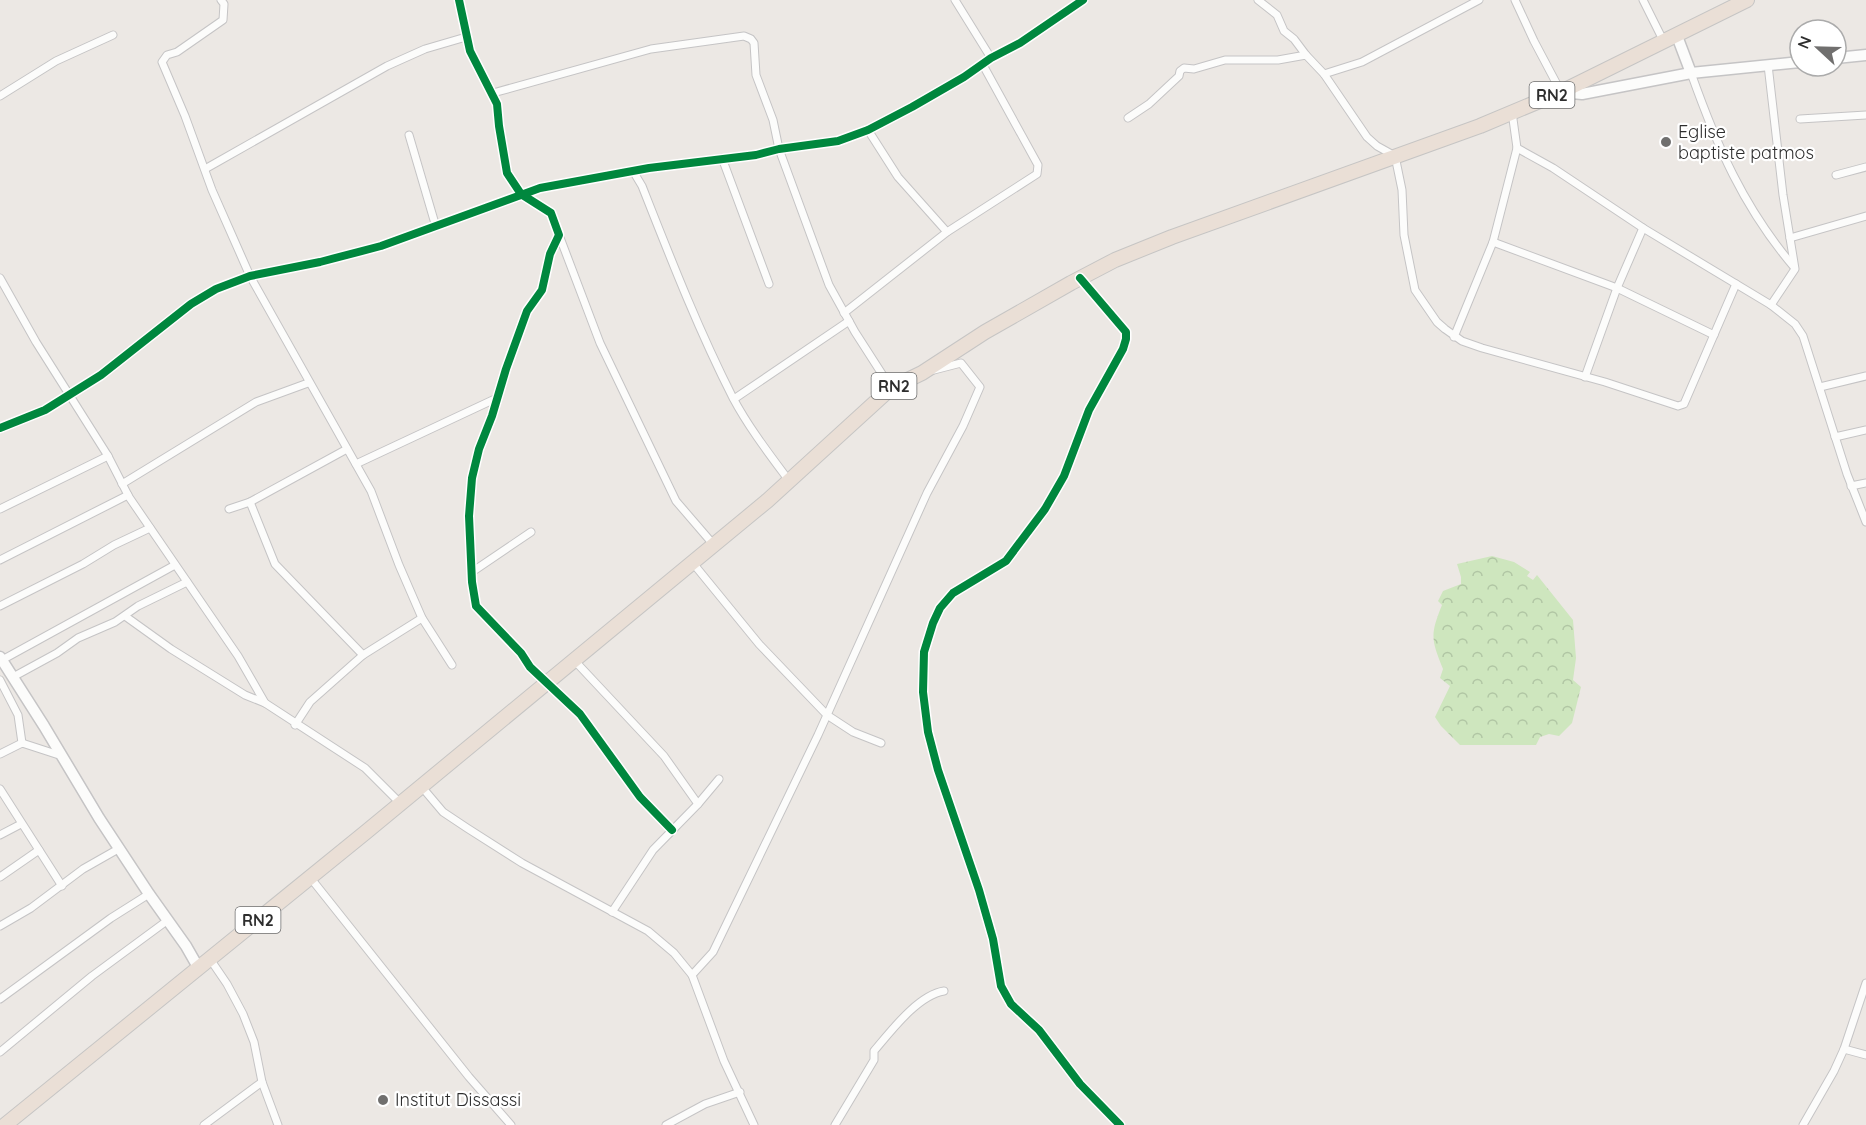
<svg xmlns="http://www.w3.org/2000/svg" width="1866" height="1125" font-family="Quicksand,sans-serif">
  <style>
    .forest { fill: url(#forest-crowns) }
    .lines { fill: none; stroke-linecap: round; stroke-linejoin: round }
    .street-casing { stroke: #c5c4c5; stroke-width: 9 }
    .secondary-casing { stroke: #c5c4c5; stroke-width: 13 }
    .highway-casing { stroke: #c6c5c4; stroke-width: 16 }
    .street { stroke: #fcfcfb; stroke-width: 7 }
    .secondary { stroke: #fcfcfb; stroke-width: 10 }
    .highway { stroke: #eadfd6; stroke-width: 14 }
    .cycleway-casing { stroke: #fff; stroke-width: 11 }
    .cycleway { stroke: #00873e; stroke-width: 8 }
    .poi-dot { fill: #706f6e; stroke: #fff; stroke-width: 2 }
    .labels { text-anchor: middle; stroke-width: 4.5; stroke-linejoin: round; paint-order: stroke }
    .shield { fill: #fff; stroke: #6d6d6d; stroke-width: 1.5 }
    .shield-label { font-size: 16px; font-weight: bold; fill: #2e2e2e }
    .poi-label { font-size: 18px; fill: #2e2e2e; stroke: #fff; text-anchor: start }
  </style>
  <defs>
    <pattern id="forest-crowns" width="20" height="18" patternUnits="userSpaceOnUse" patternTransform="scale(1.5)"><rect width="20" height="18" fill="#cee6be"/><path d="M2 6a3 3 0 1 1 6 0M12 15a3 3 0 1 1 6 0" fill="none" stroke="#b1c6a4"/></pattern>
  </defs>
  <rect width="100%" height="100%" fill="#ece8e4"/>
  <path class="forest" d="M1492 556 1514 562 1530 572 1527 576 1533 580 1537 575 1573 620 1576 658 1573 680 1581 687 1572 723 1559 736 1549 734 1540 737 1536 745H1460L1441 726 1435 717 1450 686 1440 678 1443 669C1431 639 1430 635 1442 605L1438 601 1443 591 1461 584V577L1457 564Z"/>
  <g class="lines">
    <defs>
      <g id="street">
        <polyline points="221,0 224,4 223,20 177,52 167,55 162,62 185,116 212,190 250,276 371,491 399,565 422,618 452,665"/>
        <polyline points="459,0 470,51 497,104 499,126 507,173 521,194 551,213 559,235 550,254 542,290 527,311 506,369 492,416 479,449 472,478 469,516 472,582 476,606 521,653 530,667 580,714 640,797 672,830"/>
        <polyline points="955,0 991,58"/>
        <polyline points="1258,0 1277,15 1284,31 1294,39 1306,55"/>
        <polyline points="1515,0 1534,41 1561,92"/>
        <polyline points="1643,0 1664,42"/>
        <polyline points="1768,65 1783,195 1795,269 1771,305"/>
        <path d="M1691 73C1717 146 1743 207 1794 267"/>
        <polyline points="1324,74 1362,62 1479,0"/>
        <polyline points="493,93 651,49 744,36 751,39 754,43 756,75 773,120 779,149 829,285 855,332 891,388"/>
        <polyline points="0,96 56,61 113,35"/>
        <polyline points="1512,112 1517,148 1553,168 1643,228 1771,305 1795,324 1803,336 1847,474 1866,522"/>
        <polyline points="1128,118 1149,104 1179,76 1180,71 1184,68 1194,69 1225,60 1278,60 1306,55 1324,74 1367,137 1377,146 1395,156 1402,190 1404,235 1415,290 1437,322 1445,329 1462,341 1482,348 1605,382 1678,406 1684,404 1736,284"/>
        <polyline points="1800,119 1866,115"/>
        <polyline points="868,130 898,177 947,232"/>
        <polyline points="409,135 436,227"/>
        <polyline points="722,158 769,284"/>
        <polyline points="205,169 387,66 425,49 466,37"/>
        <path d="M633 171 642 186C670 257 698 329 733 398 749 428 770 455 790 482"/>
        <polyline points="1836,175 1866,167"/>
        <polyline points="559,235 600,343 676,501 713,544"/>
        <polyline points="1790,238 1866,216"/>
        <polyline points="1493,242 1617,288 1714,335"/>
        <polyline points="0,278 36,342 108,456 129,497 238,656 265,703 365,768 400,803"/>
        <polyline points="1080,278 1126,332 1126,339 1123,349 1089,410 1064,476 1045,509 1006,561 953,593 940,608 933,623 924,652 923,692 928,732 938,770 979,890 993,939 1001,986 1011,1004 1039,1030 1080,1084 1120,1125"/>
        <polyline points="844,313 947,232 1037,174 1038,165 983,65"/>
        <polyline points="1454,337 1493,242 1517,148"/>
        <polyline points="1585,377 1617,288 1643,228"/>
        <polyline points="1820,387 1866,376"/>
        <polyline points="734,399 849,321"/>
        <polyline points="0,428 45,410 101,375 191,304 216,289 250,276 320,262 381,246 540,188 649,168 756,155 779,149 838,141 868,130 912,107 964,77 991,58 1020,43 1083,0"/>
        <polyline points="1835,437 1866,430"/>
        <polyline points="356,464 497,398"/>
        <polyline points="122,484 256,402 308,383"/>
        <polyline points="1851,486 1866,483"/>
        <polyline points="250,502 275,564 363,655"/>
        <polyline points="0,509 108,456"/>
        <polyline points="229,509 250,502 347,449"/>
        <polyline points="0,560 128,495"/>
        <polyline points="692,562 759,644 827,715 853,732 881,743"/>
        <polyline points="472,572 531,532"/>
        <polyline points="0,606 83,564 114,545 150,528"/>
        <polyline points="125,616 171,649 245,695 265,703"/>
        <polyline points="573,659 664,756 698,804 653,850 612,912"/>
        <polyline points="2,660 175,565"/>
        <polyline points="13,677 57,653 78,638 115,622 138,606 187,582"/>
        <polyline points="0,680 18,715 22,743"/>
        <polyline points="295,725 310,702 363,655 422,618"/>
        <polyline points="0,754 22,743 62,756"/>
        <polyline points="421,786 443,812 467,828 522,863 648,931 674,953 692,975 724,1061 754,1125"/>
        <polyline points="0,789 62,886"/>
        <polyline points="698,804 719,779"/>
        <polyline points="0,835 21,824"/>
        <polyline points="309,876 469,1077 511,1125"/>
        <polyline points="0,877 39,850"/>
        <polyline points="0,926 31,908 83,869 120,848"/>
        <polyline points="210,959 227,984 243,1014 254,1042 262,1082 278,1125"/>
        <polyline points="692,975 713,952 818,735 927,493 963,426 980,387 961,363 934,370"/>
        <polyline points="0,999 111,918 149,894"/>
        <polyline points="1844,1049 1866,1055"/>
        <polyline points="0,1052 92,976 168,920"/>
        <polyline points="204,1125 262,1082"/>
        <polyline points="666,1125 705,1104 740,1092"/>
        <path d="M835 1125 874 1060V1051C891 1031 918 995 944 991"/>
        <polyline points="1803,1125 1834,1071 1844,1049 1866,983"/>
      </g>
      <g id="secondary">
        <polyline points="1677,36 1691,73"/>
        <polyline points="1836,58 1866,55"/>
        <polyline points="1561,92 1582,94 1691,73 1800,62"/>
        <polyline points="0,657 44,726 99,818 149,894 186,946 198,967"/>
      </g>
      <polyline id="highway" points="5,1125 366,832 767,501 891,388 922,373 985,332 1071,283 1115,260 1172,237 1480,126 1561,92 1747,0"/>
    </defs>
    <use href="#street" class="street-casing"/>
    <use href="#secondary" class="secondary-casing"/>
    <use href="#highway" class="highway-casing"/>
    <use href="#street" class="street"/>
    <use href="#secondary" class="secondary"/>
    <use href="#highway" class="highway"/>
    <defs>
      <g id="cycleway">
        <polyline points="459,0 470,51 497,104 499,126 507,173 521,194 551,213 559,235 550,254 542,290 527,311 506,369 492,416 479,449 472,478 469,516 472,582 476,606 521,653 530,667 580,714 640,797 672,830"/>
        <polyline points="1080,278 1126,332 1126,339 1123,349 1089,410 1064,476 1045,509 1006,561 953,593 940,608 933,623 924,652 923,692 928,732 938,770 979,890 993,939 1001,986 1011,1004 1039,1030 1080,1084 1120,1125"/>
        <polyline points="0,428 45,410 101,375 191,304 216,289 250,276 320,262 381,246 540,188 649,168 756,155 779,149 838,141 868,130 912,107 964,77 991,58 1020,43 1083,0"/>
      </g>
    </defs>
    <use href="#cycleway" class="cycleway-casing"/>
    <use href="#cycleway" class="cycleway"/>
  </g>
  <g class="poi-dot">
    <circle cx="1666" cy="142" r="6"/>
    <circle cx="383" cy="1100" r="6"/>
  </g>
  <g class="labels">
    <g class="shield">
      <rect x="1529.5" y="82" width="45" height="26" rx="4.5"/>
      <rect x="871.5" y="373" width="45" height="26" rx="4.5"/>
      <rect x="235.5" y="907" width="45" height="26" rx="4.5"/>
    </g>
    <g class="shield-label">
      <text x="1552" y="101">RN2</text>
      <text x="894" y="392">RN2</text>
      <text x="258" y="926">RN2</text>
    </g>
    <g class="poi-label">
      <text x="1678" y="138">Eglise<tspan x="1678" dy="21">baptiste patmos</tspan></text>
      <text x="395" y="1106">Institut Dissassi</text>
    </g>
  </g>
  <g transform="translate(1818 48) rotate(292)"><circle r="28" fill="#ffffff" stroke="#ababab" stroke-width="1.5"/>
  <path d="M0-4.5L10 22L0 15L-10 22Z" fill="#706f6e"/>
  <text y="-9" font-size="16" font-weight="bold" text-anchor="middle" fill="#2e2e2e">N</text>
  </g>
</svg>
